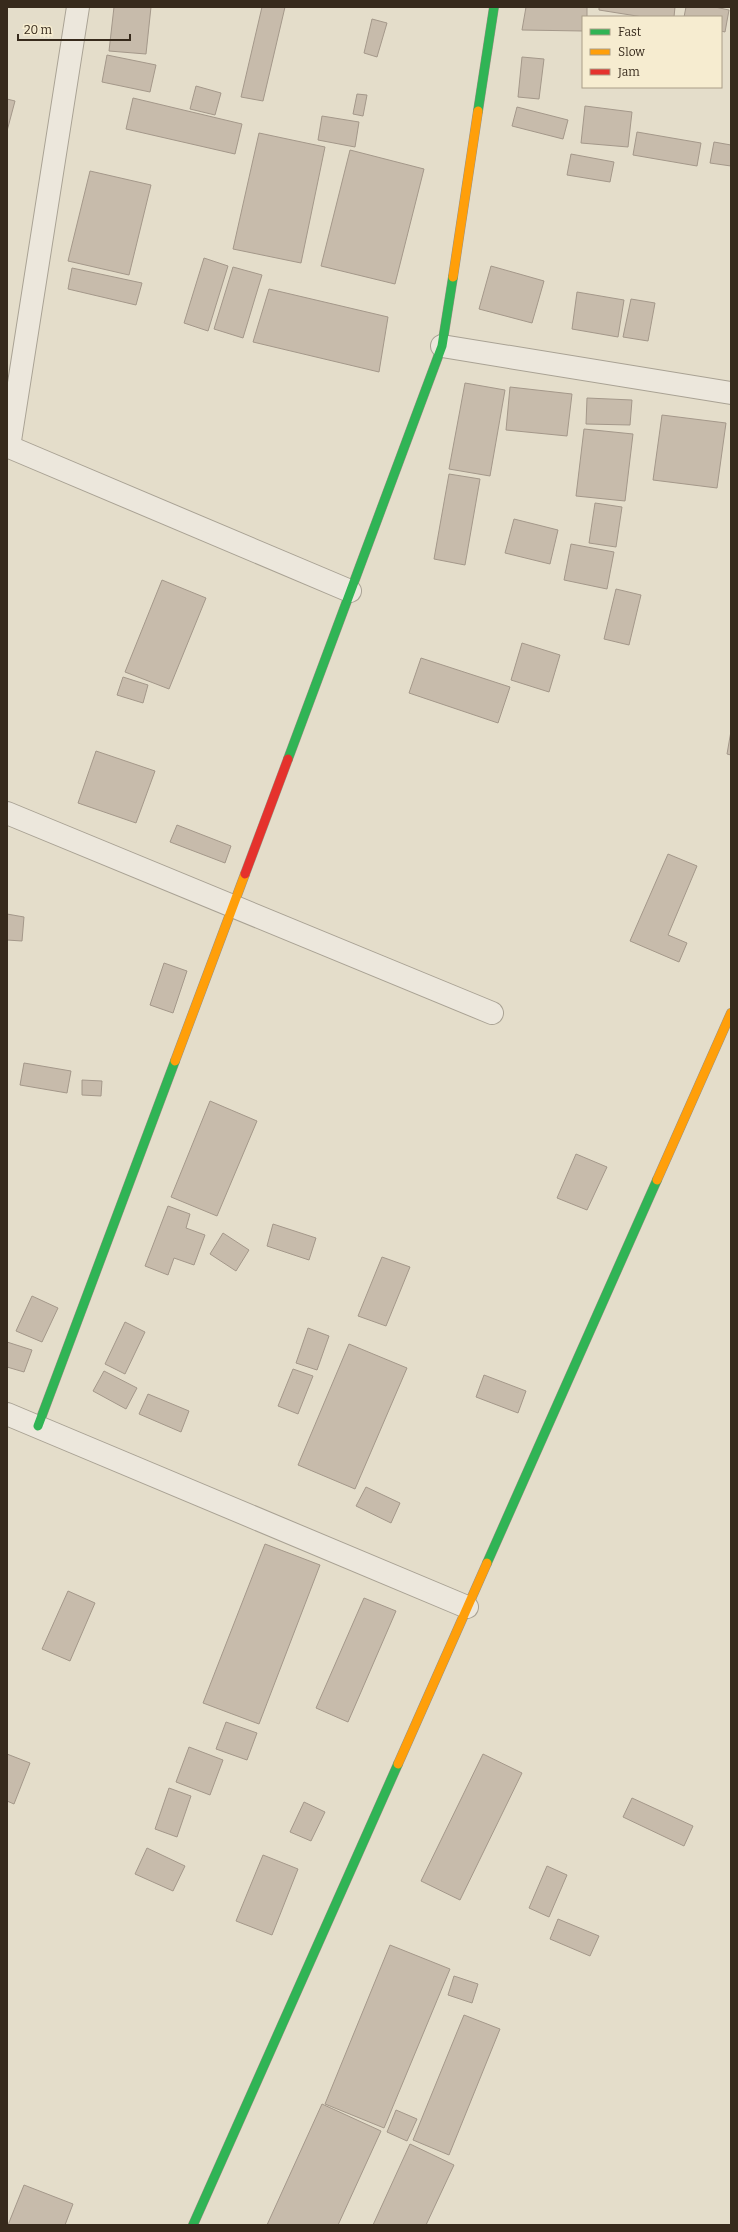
<svg xmlns="http://www.w3.org/2000/svg" width="738" height="2232" font-family="Bitter,serif">
  <style>
    .building { fill: #c7bbab; stroke: #a4988a }
    .lines { fill: none; stroke-linecap: round; stroke-linejoin: round }
    .street-casing { stroke: #a9a294; stroke-width: 24 }
    .fast-casing { stroke: #999184; stroke-width: 10 }
    .slow-casing { stroke: #999184; stroke-width: 10 }
    .jam-casing { stroke: #999184; stroke-width: 10 }
    .street { stroke: #ece7dc; stroke-width: 22 }
    .fast { stroke: #30b455; stroke-width: 9 }
    .slow { stroke: #ff9f0a; stroke-width: 9 }
    .jam { stroke: #e5322d; stroke-width: 9 }
  </style>
  <rect width="100%" height="100%" fill="#e4ddca"/>
  <g class="building">
    <polygon points="114,7 151,7 146,54 109,51"/>
    <polygon points="262,7 285,7 263,101 241,97"/>
    <polygon points="526,7 587,7 587,17 583,17 583,31 522,30"/>
    <polygon points="599,7 675,7 674,17 643,17 599,10"/>
    <polygon points="686,7 715,7 729,10 725,32 721,31 721,17 684,17"/>
    <polygon points="372,19 387,23 377,57 364,53"/>
    <polygon points="107,55 156,65 150,92 102,82"/>
    <polygon points="522,57 544,59 539,99 518,97"/>
    <polygon points="196,86 221,93 215,115 190,109"/>
    <polygon points="357,94 367,95 363,116 353,114"/>
    <polygon points="133,98 242,124 235,154 126,129"/>
    <polygon points="7,99 15,101 7,131"/>
    <polygon points="585,106 632,112 628,147 581,143"/>
    <polygon points="517,107 568,120 563,139 512,126"/>
    <polygon points="322,116 359,122 355,147 318,140"/>
    <polygon points="637,132 701,143 697,166 633,155"/>
    <polygon points="259,133 325,147 301,263 233,249"/>
    <polygon points="714,142 731,145 731,166 710,163"/>
    <polygon points="350,150 424,169 395,284 321,266"/>
    <polygon points="571,154 614,162 610,182 567,175"/>
    <polygon points="90,171 151,185 129,275 68,261"/>
    <polygon points="204,258 228,266 208,331 184,323"/>
    <polygon points="491,266 544,281 532,323 479,309"/>
    <polygon points="233,267 262,275 243,338 214,329"/>
    <polygon points="72,268 142,283 136,305 68,289"/>
    <polygon points="269,289 388,317 379,372 253,342"/>
    <polygon points="577,292 624,300 618,337 572,329"/>
    <polygon points="631,299 655,303 648,341 623,337"/>
    <polygon points="465,383 505,390 490,476 449,469"/>
    <polygon points="510,387 572,394 567,436 506,430"/>
    <polygon points="587,398 632,400 630,425 586,424"/>
    <polygon points="662,415 726,423 717,488 653,480"/>
    <polygon points="584,429 633,434 625,501 576,496"/>
    <polygon points="449,474 480,479 465,565 434,559"/>
    <polygon points="595,503 622,507 616,547 589,543"/>
    <polygon points="514,519 558,530 550,564 505,553"/>
    <polygon points="571,544 614,552 607,589 564,580"/>
    <polygon points="162,580 206,598 169,689 125,672"/>
    <polygon points="616,589 641,595 629,645 604,639"/>
    <polygon points="522,643 560,655 549,692 511,680"/>
    <polygon points="421,658 510,687 498,723 409,693"/>
    <polygon points="123,677 148,685 143,703 117,695"/>
    <polygon points="731,731 731,755 727,754"/>
    <polygon points="96,751 155,771 136,823 78,803"/>
    <polygon points="177,825 231,846 225,863 170,842"/>
    <polygon points="668,854 697,866 668,935 687,943 679,962 630,941"/>
    <polygon points="7,914 24,917 22,941 7,940"/>
    <polygon points="164,963 187,971 173,1013 150,1005"/>
    <polygon points="24,1063 71,1071 67,1093 20,1085"/>
    <polygon points="82,1080 102,1081 101,1096 82,1095"/>
    <polygon points="210,1101 257,1121 217,1216 171,1197"/>
    <polygon points="576,1154 607,1167 587,1210 557,1198"/>
    <polygon points="168,1206 190,1214 186,1228 205,1235 194,1265 174,1258 168,1275 145,1266"/>
    <polygon points="273,1224 316,1238 309,1260 267,1246"/>
    <polygon points="223,1233 249,1250 236,1271 210,1254"/>
    <polygon points="382,1257 410,1267 386,1326 358,1316"/>
    <polygon points="32,1296 58,1308 42,1342 16,1331"/>
    <polygon points="125,1322 145,1332 125,1374 105,1364"/>
    <polygon points="308,1328 329,1336 317,1370 296,1363"/>
    <polygon points="7,1342 32,1350 24,1372 7,1367"/>
    <polygon points="349,1344 407,1368 355,1489 298,1465"/>
    <polygon points="293,1369 313,1376 298,1414 278,1406"/>
    <polygon points="104,1371 137,1388 126,1409 93,1391"/>
    <polygon points="484,1375 526,1391 518,1413 476,1397"/>
    <polygon points="148,1394 189,1411 181,1432 139,1414"/>
    <polygon points="366,1487 400,1503 391,1523 356,1506"/>
    <polygon points="265,1544 320,1565 259,1724 203,1703"/>
    <polygon points="68,1591 95,1603 70,1661 42,1649"/>
    <polygon points="364,1598 396,1611 348,1722 316,1708"/>
    <polygon points="226,1722 257,1733 247,1760 216,1749"/>
    <polygon points="189,1747 223,1760 210,1795 176,1782"/>
    <polygon points="7,1754 30,1763 14,1804 7,1801"/>
    <polygon points="483,1754 522,1773 460,1900 421,1881"/>
    <polygon points="169,1788 191,1796 177,1837 155,1829"/>
    <polygon points="632,1798 693,1826 684,1846 623,1817"/>
    <polygon points="304,1802 325,1812 311,1841 290,1832"/>
    <polygon points="147,1848 185,1866 173,1891 135,1874"/>
    <polygon points="263,1855 298,1869 272,1935 236,1921"/>
    <polygon points="547,1866 567,1875 549,1917 529,1908"/>
    <polygon points="558,1919 599,1936 590,1956 550,1939"/>
    <polygon points="390,1945 450,1969 384,2128 325,2104"/>
    <polygon points="454,1976 478,1984 472,2003 448,1995"/>
    <polygon points="464,2015 500,2029 449,2155 413,2140"/>
    <polygon points="322,2104 381,2131 338,2225 267,2225"/>
    <polygon points="396,2110 417,2119 407,2141 387,2132"/>
    <polygon points="410,2144 454,2165 426,2225 373,2225"/>
    <polygon points="24,2185 73,2204 65,2225 8,2225"/>
  </g>
  <g class="lines">
    <defs>
      <g id="street">
        <polyline points="442,346 731,393"/>
        <polyline points="7,446 350,591"/>
        <polyline points="9,447 78,7"/>
        <polyline points="7,813 492,1013"/>
        <polyline points="7,1414 467,1607"/>
      </g>
      <g id="fast">
        <polyline points="478,111 494,7"/>
        <polyline points="288,759 442,346 453,277"/>
        <polyline points="38,1426 175,1061"/>
        <polyline points="487,1563 657,1180"/>
        <polyline points="193,2225 398,1764"/>
      </g>
      <g id="slow">
        <polyline points="453,277 478,111"/>
        <polyline points="175,1061 245,874"/>
        <polyline points="657,1180 731,1013"/>
        <polyline points="398,1764 487,1563"/>
      </g>
      <polyline id="jam" points="245,874 288,759"/>
    </defs>
    <use href="#street" class="street-casing"/>
    <use href="#fast" class="fast-casing"/>
    <use href="#slow" class="slow-casing"/>
    <use href="#jam" class="jam-casing"/>
    <use href="#street" class="street"/>
    <use href="#fast" class="fast"/>
    <use href="#slow" class="slow"/>
    <use href="#jam" class="jam"/>
  </g>
  <rect width="738" height="2232" fill="none" stroke="#372a1c" stroke-width="16"/>
  <rect x="582" y="16" width="140" height="72" fill="#f6ecd0" stroke="#aa9e88"/>
  <rect x="590" y="29" width="20" height="6" fill="#30b455" stroke="#aa9e88"/>
  <text x="618" y="36" font-size="12" fill="#372a1c">Fast</text>
  <rect x="590" y="49" width="20" height="6" fill="#ff9f0a" stroke="#aa9e88"/>
  <text x="618" y="56" font-size="12" fill="#372a1c">Slow</text>
  <rect x="590" y="69" width="20" height="6" fill="#e5322d" stroke="#aa9e88"/>
  <text x="618" y="76" font-size="12" fill="#372a1c">Jam</text>
  <path d="M18 34v6h112v-6" fill="none" stroke="#372a1c" stroke-width="2"/>
  <text x="24" y="34" font-size="12" fill="#372a1c" stroke="#f6ecd0" stroke-width="3" paint-order="stroke">20 m</text>
</svg>
